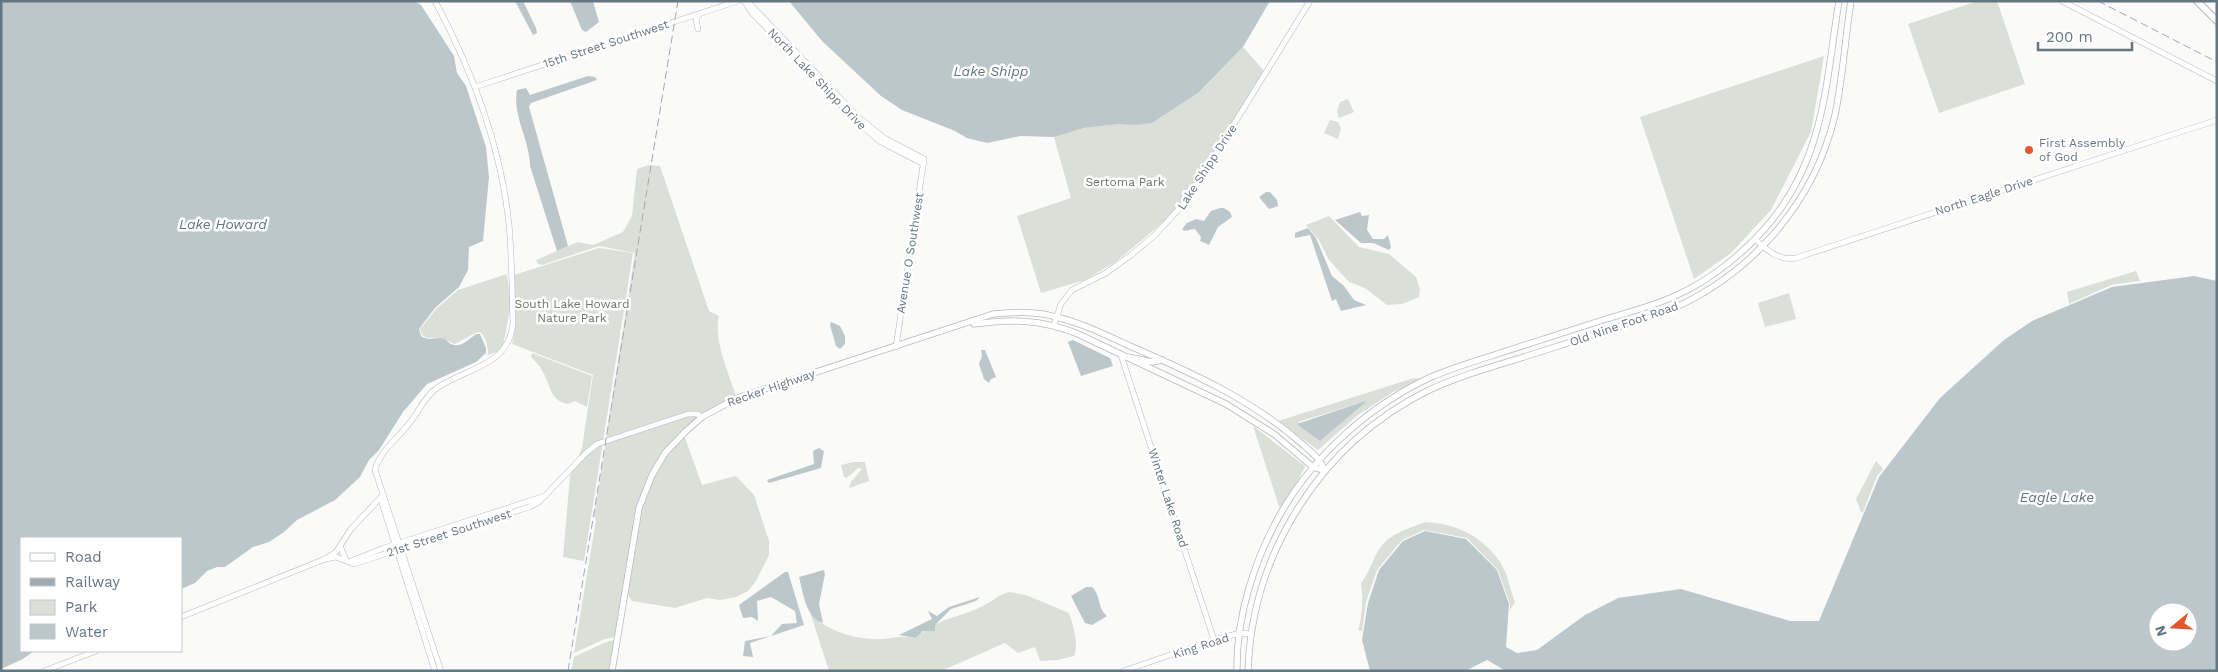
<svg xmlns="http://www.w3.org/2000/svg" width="2218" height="672" font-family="'Work Sans',sans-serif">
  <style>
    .green { fill: #dadfd7; fill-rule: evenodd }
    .water { fill: #bbc7cb; fill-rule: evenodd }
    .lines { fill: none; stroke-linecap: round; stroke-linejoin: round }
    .secondary-casing { stroke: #b3babf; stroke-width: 6 }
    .primary-casing { stroke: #b5babe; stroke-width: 7 }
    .highway-casing { stroke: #b4b9bd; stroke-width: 8 }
    .secondary { stroke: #fff; stroke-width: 5 }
    .primary { stroke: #fff; stroke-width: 5.5 }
    .highway { stroke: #fff; stroke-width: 6 }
    .rail { stroke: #a2aab0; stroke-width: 1; stroke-dasharray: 8 4; stroke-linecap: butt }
    .poi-dot { fill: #e4572e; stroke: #fff; stroke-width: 2 }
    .labels { text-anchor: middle; stroke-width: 5; stroke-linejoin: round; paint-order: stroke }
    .street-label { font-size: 12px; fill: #657683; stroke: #fff }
    .poi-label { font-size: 12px; fill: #657683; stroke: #fff; text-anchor: start }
    .park-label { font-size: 12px; fill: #687a64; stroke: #fff }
    .water-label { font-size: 14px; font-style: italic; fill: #60757c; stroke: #fff }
  </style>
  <rect width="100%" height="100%" fill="#fafaf8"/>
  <g class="green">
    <polygon points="1978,1 1997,1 2025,84 1939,113 1908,24"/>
    <polygon points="1243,47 1265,72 1202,174 1181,204 1165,221 1114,263 1085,280 1041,293 1017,216 1071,198 1054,137 1084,128 1120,124 1152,123 1198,93"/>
    <polygon points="1824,56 1811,132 1771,210 1731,253 1694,279 1640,117"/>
    <polygon points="1348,99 1354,112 1339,118 1337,111 1340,102"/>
    <polygon points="1330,120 1338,122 1341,128 1338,139 1324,133"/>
    <path d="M649 165 660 166 709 311 719 316C713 339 729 374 736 396L702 415 664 419 606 438 635 253 599 246 542 265 538 264 536 260 578 242 593 245 623 232 632 216 637 169Z"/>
    <polygon points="1329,216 1359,247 1389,254 1416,277 1420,289 1419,297 1402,304 1387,305 1365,288 1349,282 1329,260 1319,240 1306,225"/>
    <polygon points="599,248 633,253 584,561 563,557 570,476 582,448 593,375 512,344 516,323 514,275"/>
    <polygon points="2136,271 2140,281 2111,285 2069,304 2067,292"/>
    <path d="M507 274 511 305 502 350 485 356 488 354C488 346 486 337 480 332L475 333 455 344C441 338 442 337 427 338L422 335 420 329 436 309 458 290Z"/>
    <polygon points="1789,293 1796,319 1765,327 1758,303"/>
    <path d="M532 353 592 376 587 407 575 401 568 404C549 400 551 386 543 372 540 366 535 361 531 357Z"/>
    <path d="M1414 378 1423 379 1393 392 1358 415 1318 450 1278 421ZM1365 401 1366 402 1320 441 1298 422Z"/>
    <polygon points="691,415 699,417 679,435 641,494 615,637 605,639 574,653 596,520 594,516 606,442"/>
    <polygon points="1253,426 1305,466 1296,485 1280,509"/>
    <path d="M684 435 702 485 736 476 754 495 769 541V555L756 581 748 591 736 597 720 600 707 598 675 608 632 601 628 594 629 581C639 520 640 484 684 435Z"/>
    <polygon points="1876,461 1883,469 1877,476 1863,512 1861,512 1856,499"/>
    <polygon points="853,462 865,462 869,481 849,488 851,482 862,469 858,468 847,478 844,477 841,465"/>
    <path d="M1425 522C1457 524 1481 535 1500 562 1507 572 1510 589 1515 602L1510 610V604L1498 570 1467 538 1424 530 1402 540 1377 570 1366 602 1362 631 1358 630C1363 614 1363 599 1361 583 1369 573 1372 561 1378 551 1389 533 1408 529 1425 522Z"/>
    <path d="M1010 592 1026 595 1069 613C1073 623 1079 647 1074 656L1058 660 1040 661 1035 647 1018 653 1005 643 941 671H829L810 612C824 631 857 640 881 639 897 638 898 635 916 638 936 618 959 618 983 606 993 601 999 594 1010 592Z"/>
    <polygon points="615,640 610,671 571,671 574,657 606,642"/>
  </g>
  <g class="water">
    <path d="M1 1H414L421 5 454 56 457 73 466 86 486 147 489 177 483 241 469 247 468 270 459 287 435 308 419 329 421 336C428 341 432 338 440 338 446 338 447 342 451 344 460 349 469 339 476 334H480L486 348V353L476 362 427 384 403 412 379 450 369 460 360 477 335 500 297 520 284 532 269 542 253 547 225 567H217L207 571 195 583 181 589V538H21V651H34L23 659 1 669Z"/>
    <polygon points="515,1 523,1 536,28 537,33 533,35"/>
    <polygon points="570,1 593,1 599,22 586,32 582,30"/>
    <polygon points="789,1 1270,1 1243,47 1198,93 1152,123 1135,125 1120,124 1084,128 1054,137 1021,136 987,143 967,138 955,131 902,110 881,96 822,41"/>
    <path d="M588 76 595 77 597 80 531 103 529 107 568 246 557 251 530 166C530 141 512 115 517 90L526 88 530 95Z"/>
    <polygon points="1266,192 1270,192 1277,200 1278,206 1269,209 1259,197"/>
    <polygon points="1220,208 1224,208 1230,212 1232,217 1218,227 1209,245 1200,241 1201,237 1195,229 1184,231 1182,229 1187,223 1196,219 1204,221 1211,211"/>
    <polygon points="1360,212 1362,216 1369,215 1367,230 1373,239 1384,239 1388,235 1391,247 1389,250 1373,243 1361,243 1335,220"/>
    <polygon points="1308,228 1316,238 1332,276 1344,286 1354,300 1366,305 1341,311 1336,299 1332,301 1310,235 1295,238 1295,233"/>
    <path d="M2194 276 2217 281V671H1506L1487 660 1465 671H1370L1362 640 1368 603 1379 570 1403 541 1425 531 1466 539 1497 570 1509 604 1506 647 1517 653 1537 650 1585 615 1618 598 1681 589 1790 621H1819L1879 477 1940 398 2004 340 2032 321 2112 287ZM2158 612H2188V642H2158Z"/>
    <polygon points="831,322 840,326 845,336 845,344 840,349 836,346 830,325"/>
    <polygon points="1073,340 1110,358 1113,366 1081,376 1068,342"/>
    <polygon points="981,350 985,350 996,377 991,379 989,383 984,379 979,364 982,356"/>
    <polygon points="1365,401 1366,402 1320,441 1297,424"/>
    <polygon points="819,448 824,451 821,468 769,483 767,480 814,464 813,451"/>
    <path d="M824 570 825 574 819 604 823 623C806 618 803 593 799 577Z"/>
    <polygon points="785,572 788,572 804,625 750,643 753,657 743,656 745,641 771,636 782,624 797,623 795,611 771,597 757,601 758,621 752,617 743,618 739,605"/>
    <path d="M1086 587H1092C1101 595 1097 608 1107 616L1092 625 1085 623 1071 596Z"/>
    <polygon points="980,597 976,601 951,609 935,625 935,631 923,631 916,638 899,635 932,619 928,611 937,616 949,607"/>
  </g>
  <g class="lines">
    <defs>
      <g id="secondary">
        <path d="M435 1C472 70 501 146 509 224 512 257 512 290 513 323 509 367 467 367 437 388 424 397 420 410 411 421 400 437 379 451 375 470L441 671"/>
        <polyline points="744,1 753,14 858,123 881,142 924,164"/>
        <polyline points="747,1 858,117 884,138 924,159 896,347"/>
        <polyline points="2062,1 2217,81"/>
        <polyline points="698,29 696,19 699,15"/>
        <polyline points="475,87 738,1"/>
        <path d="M1755 239C1767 250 1778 261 1796 258L2217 120"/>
        <polyline points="1054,325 1061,304 1072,290 1106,273 1131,255 1155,235 1187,200 1310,1"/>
        <polyline points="1121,355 1214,640"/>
        <polyline points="382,497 382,503 435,671"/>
        <polyline points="340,546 346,560"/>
        <polyline points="325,559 336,557 354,564 529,507 539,502 586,453 597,444 688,414 697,414 702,417"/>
        <polyline points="351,561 384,548 545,496"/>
        <polyline points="181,617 325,559 336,552 351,529 382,496"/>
        <polyline points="44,671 96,651"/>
        <polyline points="1123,671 1214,640 1240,633 1251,634"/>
      </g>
      <g id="primary">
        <path d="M974 324C1012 319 1041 319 1078 334L1226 404 1274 434 1313 467 1325 471"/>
        <polyline points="1128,357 1152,362 1163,360"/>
        <path d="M612 671 639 508 652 475 665 453 686 431 702 417 737 398 993 314C1014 312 1035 311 1056 317 1082 323 1106 335 1130 346 1190 372 1251 399 1301 443 1311 452 1320 458 1325 471"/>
        <path d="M1237 671C1236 616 1255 558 1282 511 1316 453 1371 405 1431 377 1452 368 1475 361 1497 354 1531 343 1566 332 1600 321 1625 313 1651 307 1675 296 1711 280 1747 251 1772 220 1825 154 1826 81 1839 1"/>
        <path d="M1248 671C1252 552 1321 444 1427 391 1459 376 1494 366 1527 356 1573 341 1619 327 1665 312 1749 277 1814 205 1835 115 1843 77 1845 39 1851 1"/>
      </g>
      <polyline id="highway" points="2197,1 2217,21"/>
    </defs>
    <use href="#secondary" class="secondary-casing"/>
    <use href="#primary" class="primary-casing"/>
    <use href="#highway" class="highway-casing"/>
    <use href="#secondary" class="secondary"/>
    <use href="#primary" class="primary"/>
    <use href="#highway" class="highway"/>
    <g class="rail">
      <polyline points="2098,1 2217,62"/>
      <polyline points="568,671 678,1"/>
    </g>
  </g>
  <circle class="poi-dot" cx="2029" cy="150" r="5"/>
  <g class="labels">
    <g class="street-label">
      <text transform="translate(606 44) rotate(-18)" y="4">15th Street Southwest</text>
      <text transform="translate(817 79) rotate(46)" y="4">North Lake Shipp Drive</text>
      <text transform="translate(1207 167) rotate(-57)" y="4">Lake Shipp Drive</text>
      <text transform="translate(1984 196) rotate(-18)" y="4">North Eagle Drive</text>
      <text transform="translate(910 253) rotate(-81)" y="4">Avenue O Southwest</text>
      <text transform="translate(1624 324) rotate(-19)" y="4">Old Nine Foot Road</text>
      <text transform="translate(771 388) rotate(-19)" y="4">Recker Highway</text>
      <text transform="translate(1168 498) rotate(72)" y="4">Winter Lake Road</text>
      <text transform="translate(449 533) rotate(-18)" y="4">21st Street Southwest</text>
      <text transform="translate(1201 646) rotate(-18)" y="4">King Road</text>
    </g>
    <g class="poi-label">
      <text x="2039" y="147">First Assembly<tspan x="2039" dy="14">of God</tspan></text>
    </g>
    <g class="park-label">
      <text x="1125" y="186">Sertoma Park</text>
      <text x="572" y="308">South Lake Howard<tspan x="572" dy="14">Nature Park</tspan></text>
    </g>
    <g class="water-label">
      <text x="991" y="76">Lake Shipp</text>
      <text x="223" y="229">Lake Howard</text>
      <text x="2057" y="502">Eagle Lake</text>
    </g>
  </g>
  <rect width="2218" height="672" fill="none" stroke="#657683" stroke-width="5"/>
  <rect x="20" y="537" width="162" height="115" fill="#ffffff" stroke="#c1c8cd"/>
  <rect x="30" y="553" width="25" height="8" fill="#ffffff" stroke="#c1c8cd"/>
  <text x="65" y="562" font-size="15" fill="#657683">Road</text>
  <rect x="30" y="578" width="25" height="8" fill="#a2aab0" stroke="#c1c8cd"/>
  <text x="65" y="587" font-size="15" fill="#657683">Railway</text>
  <rect x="30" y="600" width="25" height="15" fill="#dadfd7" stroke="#c1c8cd"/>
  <text x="65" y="612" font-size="15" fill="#657683">Park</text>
  <rect x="30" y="624" width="25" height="15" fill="#bbc7cb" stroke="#c1c8cd"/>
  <text x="65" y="637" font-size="15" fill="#657683">Water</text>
  <g transform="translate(2173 627) rotate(252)"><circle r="24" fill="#ffffff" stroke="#c1c8cd"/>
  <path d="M0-4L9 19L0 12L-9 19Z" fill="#e4572e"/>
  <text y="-8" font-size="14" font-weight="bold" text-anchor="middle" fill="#657683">N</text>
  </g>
  <path d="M2038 42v8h94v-8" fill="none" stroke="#657683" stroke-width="2.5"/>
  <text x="2046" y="42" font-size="15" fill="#657683" stroke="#ffffff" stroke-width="4" paint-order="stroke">200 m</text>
</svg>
